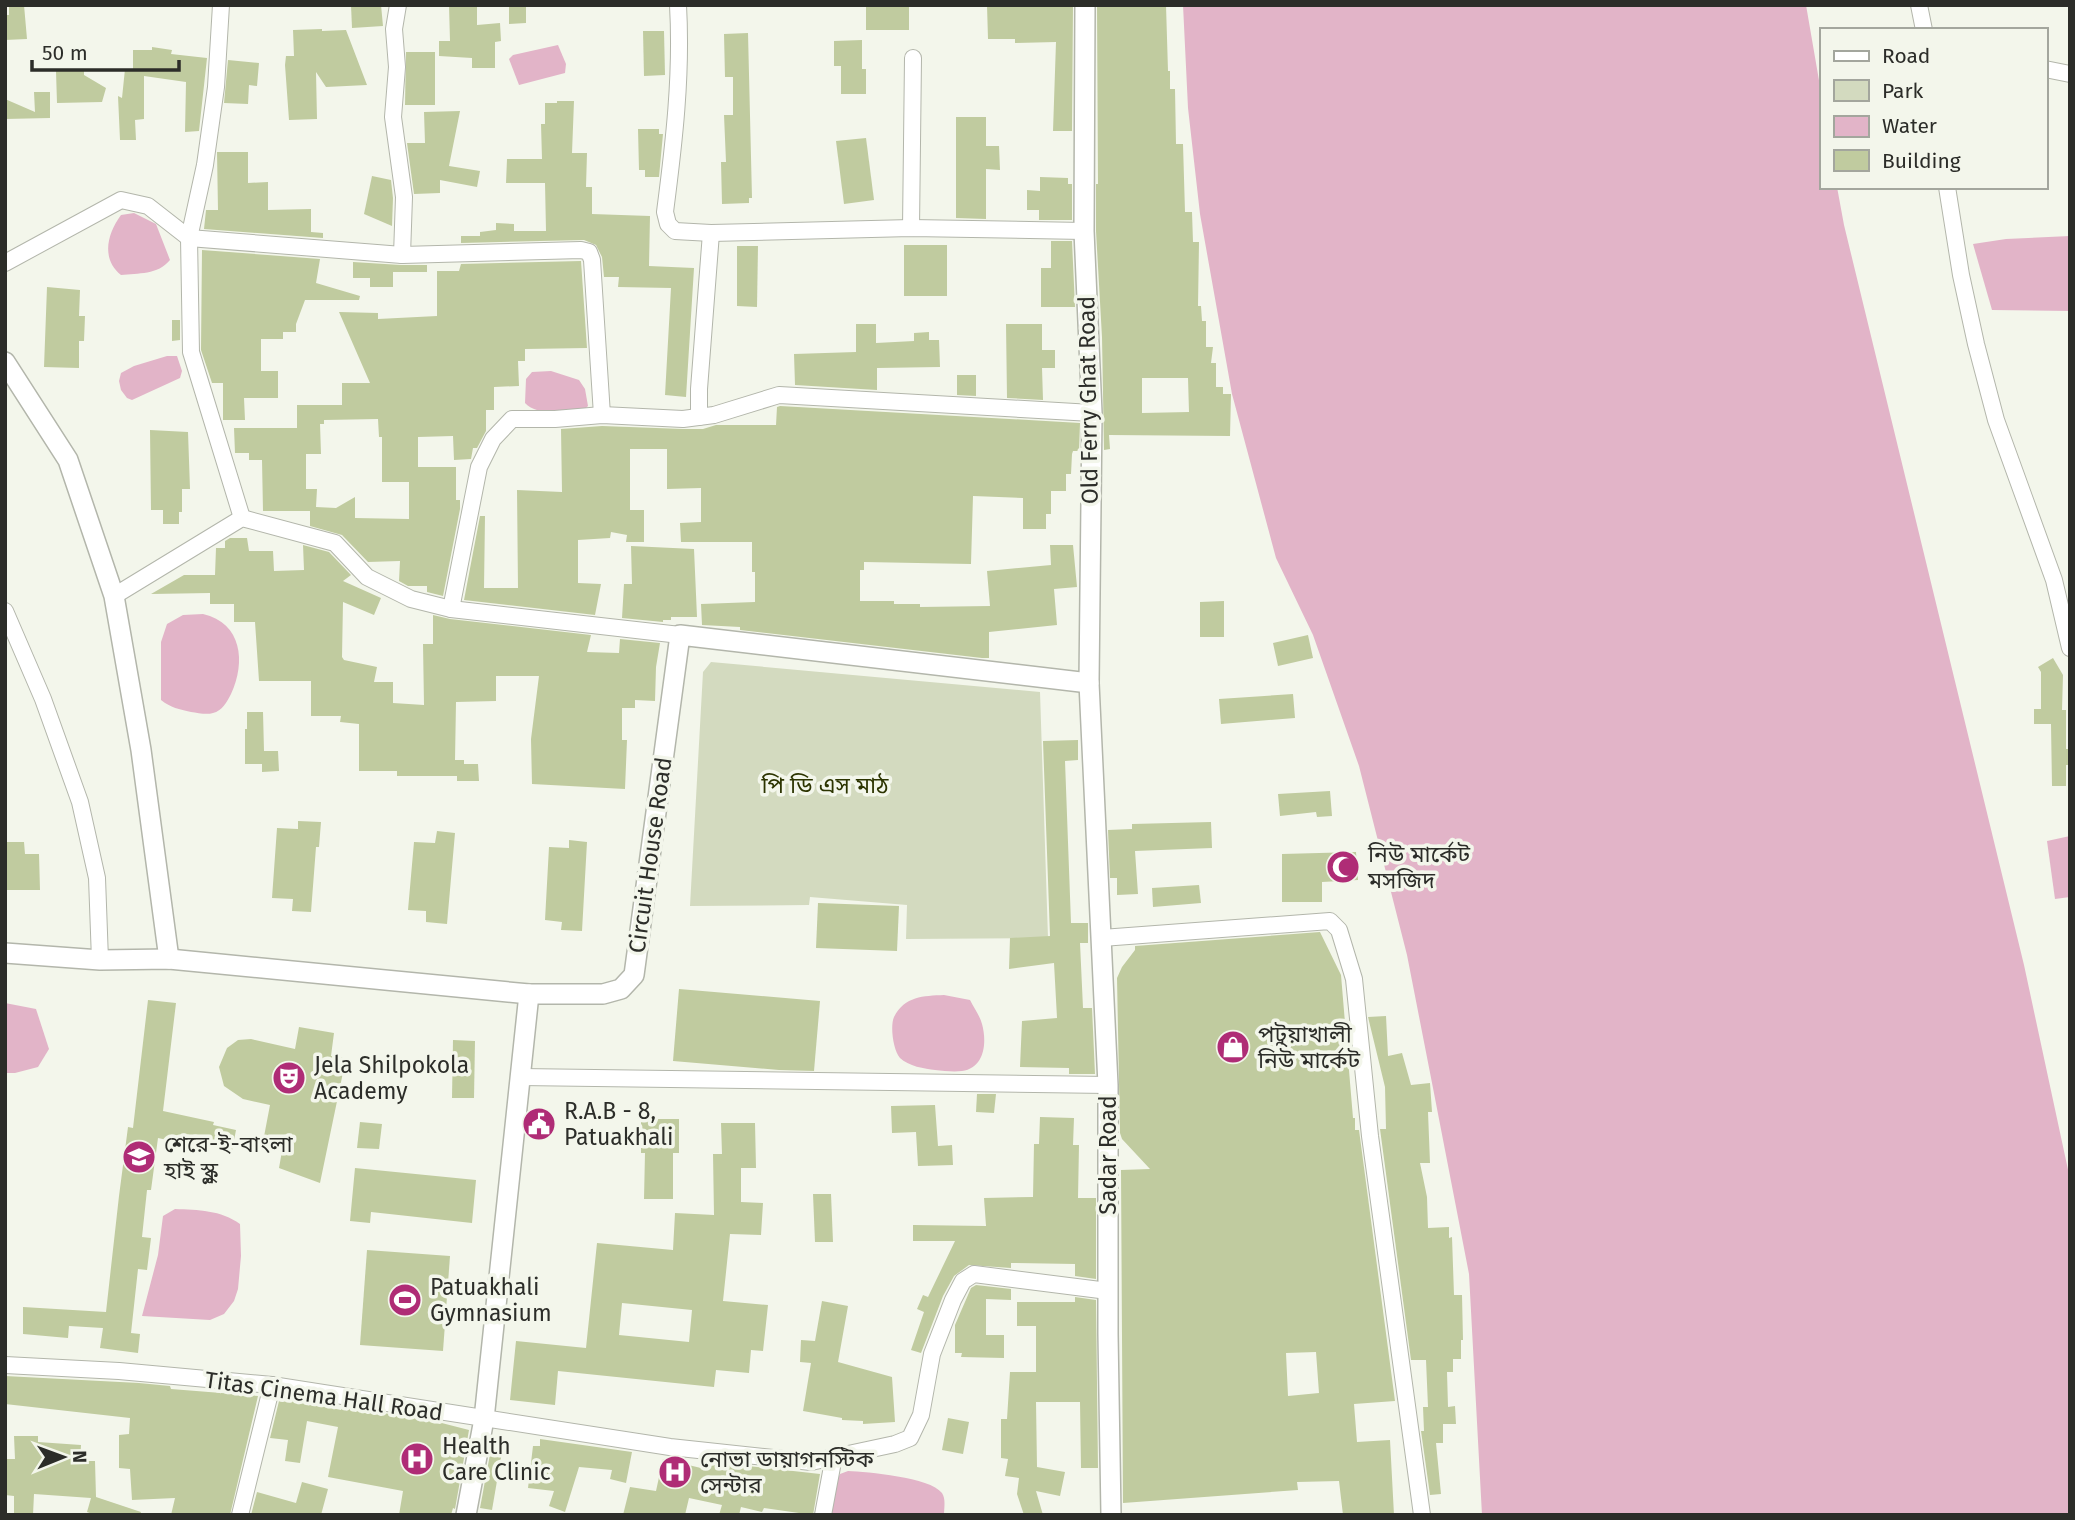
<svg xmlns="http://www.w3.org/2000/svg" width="2075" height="1520" font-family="'Fira Sans','Noto Sans Bengali',sans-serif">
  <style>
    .green { fill: #d3dabf }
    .water { fill: #e2b4c8 }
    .building { fill: #c0cb9f; fill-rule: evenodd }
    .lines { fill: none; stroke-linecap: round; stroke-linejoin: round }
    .minor-casing { stroke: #b3b6ab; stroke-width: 18 }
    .tertiary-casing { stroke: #b3b6ab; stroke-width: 22 }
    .minor { stroke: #fff; stroke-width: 16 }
    .tertiary { stroke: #fff; stroke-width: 19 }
    .labels { text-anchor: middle; stroke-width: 7; stroke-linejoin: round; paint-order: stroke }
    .street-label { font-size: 23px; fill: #2c2d29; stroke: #f3f6eb }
    .park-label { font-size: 23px; fill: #2c3400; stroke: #f3f6eb }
    .poi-label { font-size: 23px; fill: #2c2d29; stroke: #f3f6eb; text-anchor: start }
  </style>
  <rect width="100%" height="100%" fill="#f3f6eb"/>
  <polygon class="green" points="711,662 1040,692 1048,938 906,939 907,905 810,897 809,905 690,906 703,672"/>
  <g class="water">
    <polygon points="1183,5 1806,5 1821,92 1821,187 1837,187 1844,225 2024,965 2070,1179 2070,1515 1482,1515 1469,1274 1433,1088 1407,955 1359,766 1313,635 1276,558 1232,394 1200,214 1188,108"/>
    <polygon points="558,45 566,64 565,73 519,85 509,59 513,55"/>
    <path d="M134 213 156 224 170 260C158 275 138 273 121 275 101 259 107 234 121 215Z"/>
    <polygon points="2070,236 2070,311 1992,310 1973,244 2006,239"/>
    <polygon points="167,356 177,356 182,371 180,378 132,400 127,398 121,390 119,381 121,373 134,366"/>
    <path d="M551 371 579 380 585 389 588 406 584 410C566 411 538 417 525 403L526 379 532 372Z"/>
    <path d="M203 614C242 623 246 662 231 694 227 702 222 711 213 713 207 715 198 713 191 712 179 709 171 708 161 700V642L167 624 183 615Z"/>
    <polygon points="2070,836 2070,897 2055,899 2047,841"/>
    <path d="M944 995 970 1000C974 1008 980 1016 982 1024 987 1042 985 1068 962 1071 954 1072 944 1071 935 1070 925 1069 908 1066 900 1058 893 1050 890 1026 894 1017 905 996 923 996 944 995Z"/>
    <polygon points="5,1003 36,1009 49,1049 38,1067 15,1073 5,1073"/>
    <path d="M175 1209C198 1210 221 1210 240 1224L241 1256 238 1289 234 1301 224 1314 210 1320 142 1316 158 1255 163 1216Z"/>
    <path d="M848 1471C867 1472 930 1477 942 1493 946 1499 944 1508 944 1515H830L834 1486 840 1474Z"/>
  </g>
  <g class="building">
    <polygon points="9,5 24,5 27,39 5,40 5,15 9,15"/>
    <polygon points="351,5 381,5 383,26 352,28"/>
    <polygon points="449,5 477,5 477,25 500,23 501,41 495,42 495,68 472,68 472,58 439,56 439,41 450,41"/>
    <polygon points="509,5 526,5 526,23 509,24"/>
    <rect x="866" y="5" width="43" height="25"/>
    <polygon points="987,5 1073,5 1072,131 1053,131 1056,42 1015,43 1015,39 988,39"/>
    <path d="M1097 5H1166L1168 71H1170V89H1175L1176 144H1183L1185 212H1192L1193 242H1199L1198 306H1201L1202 321H1206V347H1213L1211 363H1216V387H1223V394H1231L1230 436 1109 435 1110 449 1104 450 1102 337 1096 231V184H1098ZM1142 378H1188L1189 412 1142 413Z"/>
    <polygon points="322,29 322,31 346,30 367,85 326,87 316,72 317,119 289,120 285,65 286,56 294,56 293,30"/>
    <polygon points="643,31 664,31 665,75 644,76"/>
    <polygon points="748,33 752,198 749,198 749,203 722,204 721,162 726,162 724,115 733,115 733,77 725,77 724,34"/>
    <polygon points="862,40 862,69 866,69 866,94 841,94 841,66 834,66 834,41"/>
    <polygon points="152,47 172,50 171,54 207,58 199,131 185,132 186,82 144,76 144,119 135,120 136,140 120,140 118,96 122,98 125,69 133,70 133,50 152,50"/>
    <polygon points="406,52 435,52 435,105 405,105"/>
    <polygon points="228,60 259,63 257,86 249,85 248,104 224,103"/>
    <polygon points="56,71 84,71 84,75 106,88 102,102 57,103"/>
    <polygon points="34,92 50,92 50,118 5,119 5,99 35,112"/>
    <polygon points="557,101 574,101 572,153 587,153 586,187 592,187 592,214 650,216 649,266 694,268 686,397 665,395 671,288 618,287 619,277 604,277 602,257 596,245 584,240 461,243 461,236 480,236 480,232 496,230 496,223 514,224 514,231 546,231 545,183 506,183 507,159 542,159 541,124 545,124 545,103 557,103"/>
    <polygon points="460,111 449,166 480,171 477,187 440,180 440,193 414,194 407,143 425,143 424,112"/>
    <polygon points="956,117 986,117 986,146 999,146 1000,170 986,169 986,219 956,218"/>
    <polygon points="638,129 659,129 659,134 663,134 659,177 645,177 645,170 639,170"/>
    <polygon points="866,138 874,200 844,204 836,141"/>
    <polygon points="217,152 248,152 248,183 268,182 268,210 311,209 311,232 323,233 323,238 204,229 206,210 218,210"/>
    <polygon points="372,176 391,180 393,198 392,226 364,214"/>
    <polygon points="1040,177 1068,178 1068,184 1072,184 1072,220 1039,220 1039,210 1027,210 1027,190 1040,191"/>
    <polygon points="1051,241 1072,241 1075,307 1041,307 1041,268 1051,268"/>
    <rect x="904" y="245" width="43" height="51"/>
    <polygon points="737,246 758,246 757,307 737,306"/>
    <polygon points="202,250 320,259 316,283 360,296 359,300 305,300 296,324 296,332 283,332 283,339 261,339 261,371 278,371 278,398 244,398 245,420 223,420 223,383 212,383 201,350"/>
    <path d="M581 261 587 348 525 349V361H518L519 386 494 387V410H486V431L477 448H473L471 459 454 460 453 436 418 437V467H456V500H460V509L443 596 427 592V586H408L399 581 400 561 368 562 342 535 310 526V511H263L262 460H249V453H235L234 428H297V405H342V383H370L339 312 378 313V319L437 316V271H459L461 264ZM378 419 379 437H382V482H409V519L355 518V497L336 508 316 507 317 489H306V454H321L320 424H324V420Z"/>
    <polygon points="353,262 401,265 427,265 427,272 393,272 393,287 370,287 370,278 353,278"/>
    <polygon points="47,287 80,290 79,316 85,316 84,341 79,341 79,368 44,367"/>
    <polygon points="172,320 180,320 180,340 172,341"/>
    <polygon points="856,324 876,324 876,343 914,341 914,333 929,332 929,340 939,340 940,367 877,368 877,390 795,385 794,354 856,352"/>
    <polygon points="1006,324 1042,324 1042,350 1055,350 1055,368 1042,368 1043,400 1007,398"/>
    <polygon points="957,375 976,375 976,396 957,395"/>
    <polygon points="780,406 1080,423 1079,451 1073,451 1072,454 1071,474 1066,474 1066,491 1051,491 1051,514 1046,514 1046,529 1023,529 1023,498 973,496 971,564 864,562 864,570 860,570 860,601 894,601 894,604 920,604 920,607 990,606 987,571 1051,565 1050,545 1073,545 1077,587 1054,589 1057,625 989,632 989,658 982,658 740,630 740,627 702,625 701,604 755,602 755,572 752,572 752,542 681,542 680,523 701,522 701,488 667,489 667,449 630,449 630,510 644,510 644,542 626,542 627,535 611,532 610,538 578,540 578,583 601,584 595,615 464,600 480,516 485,516 484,588 518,588 517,490 562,492 561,429 602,426 683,429 703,429 716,425 776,425 777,407"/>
    <polygon points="150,430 188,432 190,489 182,489 182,512 179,512 179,524 163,524 163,510 151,510"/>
    <polygon points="230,538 247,538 249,551 273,551 274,571 304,570 303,545 329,552 351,575 343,581 381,598 374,615 343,602 342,657 344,660 377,667 374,682 393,682 393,703 424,705 423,644 433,644 433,615 450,619 591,635 587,652 619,653 620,639 660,643 656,667 655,701 635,700 635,708 622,708 622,740 627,740 625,789 532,784 531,739 539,676 496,676 496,701 456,702 455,760 464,760 464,764 478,764 479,781 457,781 457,776 397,776 397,771 359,771 359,724 340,722 341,716 311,716 311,681 259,681 255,622 234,622 234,604 210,604 210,593 151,594 184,575 215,575 216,548 225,548 225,541"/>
    <polygon points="631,546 694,549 697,617 671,617 671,620 663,620 663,622 622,618 624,584 632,584"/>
    <polygon points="1224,601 1224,637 1200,637 1200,602"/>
    <polygon points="1308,635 1313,658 1278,666 1273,643"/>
    <polygon points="2053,658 2063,675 2062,710 2066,710 2066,749 2069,749 2069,765 2066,765 2066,786 2052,786 2051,724 2034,724 2034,709 2041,709 2041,672 2038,667"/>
    <polygon points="1293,694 1295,718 1221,724 1219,699"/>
    <polygon points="247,712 263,712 264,751 278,751 279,771 262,772 262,764 245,764 245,729 247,729"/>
    <polygon points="1078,740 1078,760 1065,761 1071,923 1088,923 1088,943 1080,943 1083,1008 1092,1008 1095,1074 1069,1074 1069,1068 1020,1067 1022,1021 1057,1018 1054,963 1009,969 1010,938 1050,936 1043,741"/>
    <polygon points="1330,791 1332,816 1317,817 1316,812 1280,816 1278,794"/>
    <polygon points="298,821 321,822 319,847 316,847 311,912 292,911 293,899 272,898 277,828 298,829"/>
    <polygon points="1211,822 1212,848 1135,851 1138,894 1117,895 1117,878 1110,878 1108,830 1132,829 1132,824"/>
    <polygon points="437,831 455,833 447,924 426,922 426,911 408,910 414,842 435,843"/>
    <polygon points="569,840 587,842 582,931 561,930 562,922 545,920 549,847 569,848"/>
    <polygon points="5,842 24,842 25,854 39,854 40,890 5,890"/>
    <polygon points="1356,852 1358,880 1322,882 1322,902 1282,902 1282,854"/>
    <polygon points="1199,885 1201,903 1153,907 1152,888"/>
    <polygon points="818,903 899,906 897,951 816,948"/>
    <path d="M1320 932 1341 975 1353 1118H1355V1130H1359L1395 1401 1354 1404 1357 1442 1390 1440 1394 1515H1343L1339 1481 1297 1482 1298 1490 1123 1503 1121 1170 1150 1169 1122 1139 1120 1133 1117 978 1122 967 1135 950V946ZM1316 1352 1319 1393 1288 1396 1286 1353Z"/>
    <polygon points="679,989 820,1001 814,1071 779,1070 673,1061"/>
    <polygon points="148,1000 176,1003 163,1111 214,1122 213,1125 236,1130 232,1151 209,1146 208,1149 158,1138 151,1190 147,1190 142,1237 151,1238 147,1270 138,1269 131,1333 140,1334 138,1353 100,1348 103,1328 69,1326 68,1338 23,1334 23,1307 106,1312 119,1196 128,1127 133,1128"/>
    <polygon points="1386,1016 1388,1056 1402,1053 1411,1085 1430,1083 1432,1112 1428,1112 1430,1163 1420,1163 1427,1197 1428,1228 1449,1227 1449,1238 1452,1237 1454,1295 1462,1295 1463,1340 1461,1340 1461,1359 1453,1359 1453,1372 1447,1372 1448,1407 1455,1406 1456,1424 1443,1424 1443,1443 1436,1443 1441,1494 1430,1495 1421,1431 1424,1431 1423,1407 1428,1407 1426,1360 1411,1360 1380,1129 1386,1129 1385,1087 1368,1017"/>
    <polygon points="299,1027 334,1033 331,1056 346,1058 320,1183 279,1168 282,1151 262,1147 270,1105 243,1099 224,1086 219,1067 227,1048 238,1040 251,1039 295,1049"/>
    <polygon points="453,1040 475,1041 474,1098 452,1098"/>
    <polygon points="977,1094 996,1094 994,1113 976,1112"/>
    <polygon points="935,1105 938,1146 952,1145 953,1165 918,1166 916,1132 892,1133 891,1106"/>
    <polygon points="1040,1117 1074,1118 1073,1145 1079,1145 1078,1198 1096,1198 1096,1279 1075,1276 1075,1264 1011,1263 1011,1268 969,1265 954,1276 943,1296 921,1353 911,1350 924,1312 917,1309 923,1295 928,1297 955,1241 913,1241 913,1225 986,1226 984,1198 1033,1197 1034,1144 1039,1144"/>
    <polygon points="641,1119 679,1119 679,1153 673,1153 673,1199 644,1199 645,1153 641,1153"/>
    <polygon points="360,1122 382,1124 379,1149 357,1148"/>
    <path d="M721 1123H755L756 1168H741V1202L763 1203 761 1235 730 1234 723 1301 768 1305 763 1351 751 1350 749 1373 716 1370 714 1387 558 1371 555 1405 510 1400 516 1341 586 1348 597 1243 673 1250 675 1213 714 1215 713 1154H722ZM622 1303 692 1310 689 1342 619 1335Z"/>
    <polygon points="355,1168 476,1180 472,1223 371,1212 370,1223 350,1221"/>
    <polygon points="813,1194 831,1194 833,1242 815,1242"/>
    <polygon points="367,1250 450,1256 443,1351 360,1345"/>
    <polygon points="976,1285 1011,1289 1011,1300 986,1299 986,1335 1004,1335 1004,1358 961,1357 962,1353 955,1353 955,1325 971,1288"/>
    <polygon points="1075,1297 1096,1300 1098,1468 1081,1468 1080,1402 1036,1402 1037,1467 1065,1472 1060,1496 1036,1491 1043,1515 1024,1515 1017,1494 1019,1478 1005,1476 1008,1459 1001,1458 1001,1419 1007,1419 1010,1372 1036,1372 1036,1326 1017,1326 1017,1302 1075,1302"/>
    <polygon points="822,1301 848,1306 838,1362 892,1377 895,1422 863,1424 863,1421 842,1420 842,1418 803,1411 811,1363 800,1362 801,1340 815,1341"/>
    <polygon points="5,1376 139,1383 170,1386 171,1389 258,1396 230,1515 171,1515 175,1498 132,1500 130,1469 119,1468 119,1435 129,1434 130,1418 5,1404"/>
    <polygon points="284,1398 341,1410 342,1407 430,1420 469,1430 455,1509 453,1508 451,1515 399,1515 403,1491 328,1477 338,1427 307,1421 300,1463 285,1461 288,1440 270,1438 279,1401 283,1402"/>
    <polygon points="948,1418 969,1422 963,1454 942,1450"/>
    <polygon points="14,1436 38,1436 38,1442 81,1445 80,1461 95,1461 96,1497 141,1512 140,1515 95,1515 87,1512 91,1498 34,1494 33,1515 14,1515 14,1496 5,1495 5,1459 15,1459"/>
    <polygon points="493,1438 504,1440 492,1510 480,1508"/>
    <polygon points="540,1439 632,1452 626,1483 610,1479 612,1470 579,1467 565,1512 549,1506 554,1491 528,1488 533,1446 540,1446"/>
    <polygon points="663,1459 701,1468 702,1461 820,1474 813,1515 764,1508 762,1512 741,1507 739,1515 719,1515 722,1505 689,1498 685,1515 623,1515 630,1487 656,1491"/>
    <polygon points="302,1482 328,1489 321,1515 251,1515 257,1492 296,1503"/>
  </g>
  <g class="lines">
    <defs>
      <g id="minor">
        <polyline points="221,5 216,87 205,165 189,238 191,352 242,518"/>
        <polyline points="398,5 394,29 397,67 393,117 404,197 402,255"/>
        <path d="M678 5C682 75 674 143 665 212L668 224 675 231 711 233 911 228 1084 231"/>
        <polyline points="1919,5 1924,30"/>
        <polyline points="2045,69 2070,74"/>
        <polyline points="1947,187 1961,275 1976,344 1996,420 2054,580 2070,648"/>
        <polyline points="911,228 913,58"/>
        <polyline points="5,263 121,200 148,206 189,238 402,255 581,250 589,252 592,260 602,415"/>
        <polyline points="699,417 699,389 711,233"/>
        <polyline points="114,596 242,518 335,543 367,577 411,599 451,609 479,467 493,439 512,419 555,419 602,415 683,419 714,415 779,395 1092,413"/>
        <polyline points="451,609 680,635"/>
        <polyline points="5,611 43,699 80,802 97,878 100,960"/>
        <polyline points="1102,938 1330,921 1339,930 1354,979 1370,1136 1422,1515"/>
        <polyline points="520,1077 1108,1085"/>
        <polyline points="5,1365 119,1371 272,1385 670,1447 811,1462 895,1444 910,1438 921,1415 932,1354 953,1300 963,1281 974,1274 1108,1291"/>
        <polyline points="240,1515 272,1385"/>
        <polyline points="823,1515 834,1456"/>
      </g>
      <g id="tertiary">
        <polyline points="1085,5 1084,231 1092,413 1089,683 1108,1085 1108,1334 1111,1515"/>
        <polyline points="5,362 68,460 114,596 141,750 169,959"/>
        <polyline points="5,953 100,960 169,959 529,994 603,994 621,989 634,975 680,635 1089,683"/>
        <polyline points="466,1515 484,1419 529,994"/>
      </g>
    </defs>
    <use href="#minor" class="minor-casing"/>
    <use href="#tertiary" class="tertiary-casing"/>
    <use href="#minor" class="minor"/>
    <use href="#tertiary" class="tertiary"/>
  </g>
  <defs>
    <symbol id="mosque-disc" viewBox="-11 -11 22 22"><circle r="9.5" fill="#af2c76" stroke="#f3f6eb"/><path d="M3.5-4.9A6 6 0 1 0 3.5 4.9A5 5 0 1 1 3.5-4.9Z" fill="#fff"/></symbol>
    <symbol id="shop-disc" viewBox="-11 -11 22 22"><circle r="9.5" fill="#af2c76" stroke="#f3f6eb"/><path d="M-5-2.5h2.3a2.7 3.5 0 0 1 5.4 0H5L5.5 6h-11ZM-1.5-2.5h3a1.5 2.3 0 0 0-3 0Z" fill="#fff"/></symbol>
    <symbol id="theatre-disc" viewBox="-11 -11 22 22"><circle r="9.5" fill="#af2c76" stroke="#f3f6eb"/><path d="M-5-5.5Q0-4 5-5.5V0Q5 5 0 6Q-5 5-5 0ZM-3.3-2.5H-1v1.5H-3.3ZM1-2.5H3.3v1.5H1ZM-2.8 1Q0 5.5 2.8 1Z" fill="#fff"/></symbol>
    <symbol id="civic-disc" viewBox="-11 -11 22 22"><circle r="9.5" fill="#af2c76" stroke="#f3f6eb"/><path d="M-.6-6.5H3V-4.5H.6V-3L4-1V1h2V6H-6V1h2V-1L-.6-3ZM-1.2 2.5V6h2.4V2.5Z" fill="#fff"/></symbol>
    <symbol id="school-disc" viewBox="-11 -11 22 22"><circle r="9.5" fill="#af2c76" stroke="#f3f6eb"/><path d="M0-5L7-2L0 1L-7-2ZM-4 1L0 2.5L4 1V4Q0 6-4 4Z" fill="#fff"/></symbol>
    <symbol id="stadium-disc" viewBox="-11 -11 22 22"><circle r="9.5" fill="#af2c76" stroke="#f3f6eb"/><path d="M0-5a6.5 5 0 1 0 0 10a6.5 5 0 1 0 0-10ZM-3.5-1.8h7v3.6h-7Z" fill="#fff"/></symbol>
    <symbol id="hospital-disc" viewBox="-11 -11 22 22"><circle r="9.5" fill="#af2c76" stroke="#f3f6eb"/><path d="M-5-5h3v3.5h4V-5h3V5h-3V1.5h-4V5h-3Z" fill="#fff"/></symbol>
  </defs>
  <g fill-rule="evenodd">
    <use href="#mosque-disc" x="1324" y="848" width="38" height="38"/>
    <use href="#shop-disc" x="1214" y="1028" width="38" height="38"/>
    <use href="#theatre-disc" x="270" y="1059" width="38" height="38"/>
    <use href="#civic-disc" x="520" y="1105" width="38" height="38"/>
    <use href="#school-disc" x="120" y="1138" width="38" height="38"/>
    <use href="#stadium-disc" x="386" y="1281" width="38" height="38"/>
    <use href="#hospital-disc" x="398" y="1440" width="38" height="38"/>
    <use href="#hospital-disc" x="656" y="1453" width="38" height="38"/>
  </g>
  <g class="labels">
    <g class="street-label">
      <text transform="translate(1088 400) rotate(-91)" y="8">Old Ferry Ghat Road</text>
      <text transform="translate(650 855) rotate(-82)" y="8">Circuit House Road</text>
      <text transform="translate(1108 1155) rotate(-90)" y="8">Sadar Road</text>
      <text transform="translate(324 1396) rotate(8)" y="8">Titas Cinema Hall Road</text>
    </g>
    <g class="park-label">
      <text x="825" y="793">পি ডি এস মাঠ</text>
    </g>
    <g class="poi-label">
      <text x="1368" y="862">নিউ মার্কেট<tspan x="1368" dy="26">মসজিদ</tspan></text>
      <text x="1258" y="1042">পটুয়াখালী<tspan x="1258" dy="26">নিউ মার্কেট</tspan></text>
      <text x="314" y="1073">Jela Shilpokola<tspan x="314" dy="26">Academy</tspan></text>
      <text x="564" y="1119">R.A.B - 8,<tspan x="564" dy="26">Patuakhali</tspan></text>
      <text x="164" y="1152">শেরে-ই-বাংলা<tspan x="164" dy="26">হাই স্কুল</tspan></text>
      <text x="430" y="1295">Patuakhali<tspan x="430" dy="26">Gymnasium</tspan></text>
      <text x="442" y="1454">Health<tspan x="442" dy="26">Care Clinic</tspan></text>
      <text x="700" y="1467">নোভা ডায়াগনস্টিক<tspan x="700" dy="26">সেন্টার</tspan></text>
    </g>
  </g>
  <rect width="2075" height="1520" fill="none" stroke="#2c2d29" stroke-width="14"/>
  <rect x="1820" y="28" width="228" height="161" fill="#f3f6eb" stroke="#a3a69d" stroke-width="2"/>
  <rect x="1834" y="51" width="35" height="10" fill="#ffffff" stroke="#a3a69d" stroke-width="2"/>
  <text x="1882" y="63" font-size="21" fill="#2c2d29">Road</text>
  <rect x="1834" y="80" width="35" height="21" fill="#d3dabf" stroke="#a3a69d" stroke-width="2"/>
  <text x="1882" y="98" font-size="21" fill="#2c2d29">Park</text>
  <rect x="1834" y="116" width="35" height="21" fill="#e2b4c8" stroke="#a3a69d" stroke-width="2"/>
  <text x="1882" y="133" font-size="21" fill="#2c2d29">Water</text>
  <rect x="1834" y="150" width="35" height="21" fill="#c0cb9f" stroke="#a3a69d" stroke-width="2"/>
  <text x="1882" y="168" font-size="21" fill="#2c2d29">Building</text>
  <g transform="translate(63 1457) rotate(89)" stroke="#f3f6eb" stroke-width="5" paint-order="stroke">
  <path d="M0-5L12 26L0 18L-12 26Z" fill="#2c2d29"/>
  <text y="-10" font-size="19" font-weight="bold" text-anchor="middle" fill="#2c2d29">N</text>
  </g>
  <path d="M32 60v10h147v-10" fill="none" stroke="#2c2d29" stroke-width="3.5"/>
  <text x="42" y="60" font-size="21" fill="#2c2d29" stroke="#f3f6eb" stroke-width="5" paint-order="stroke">50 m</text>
</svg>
